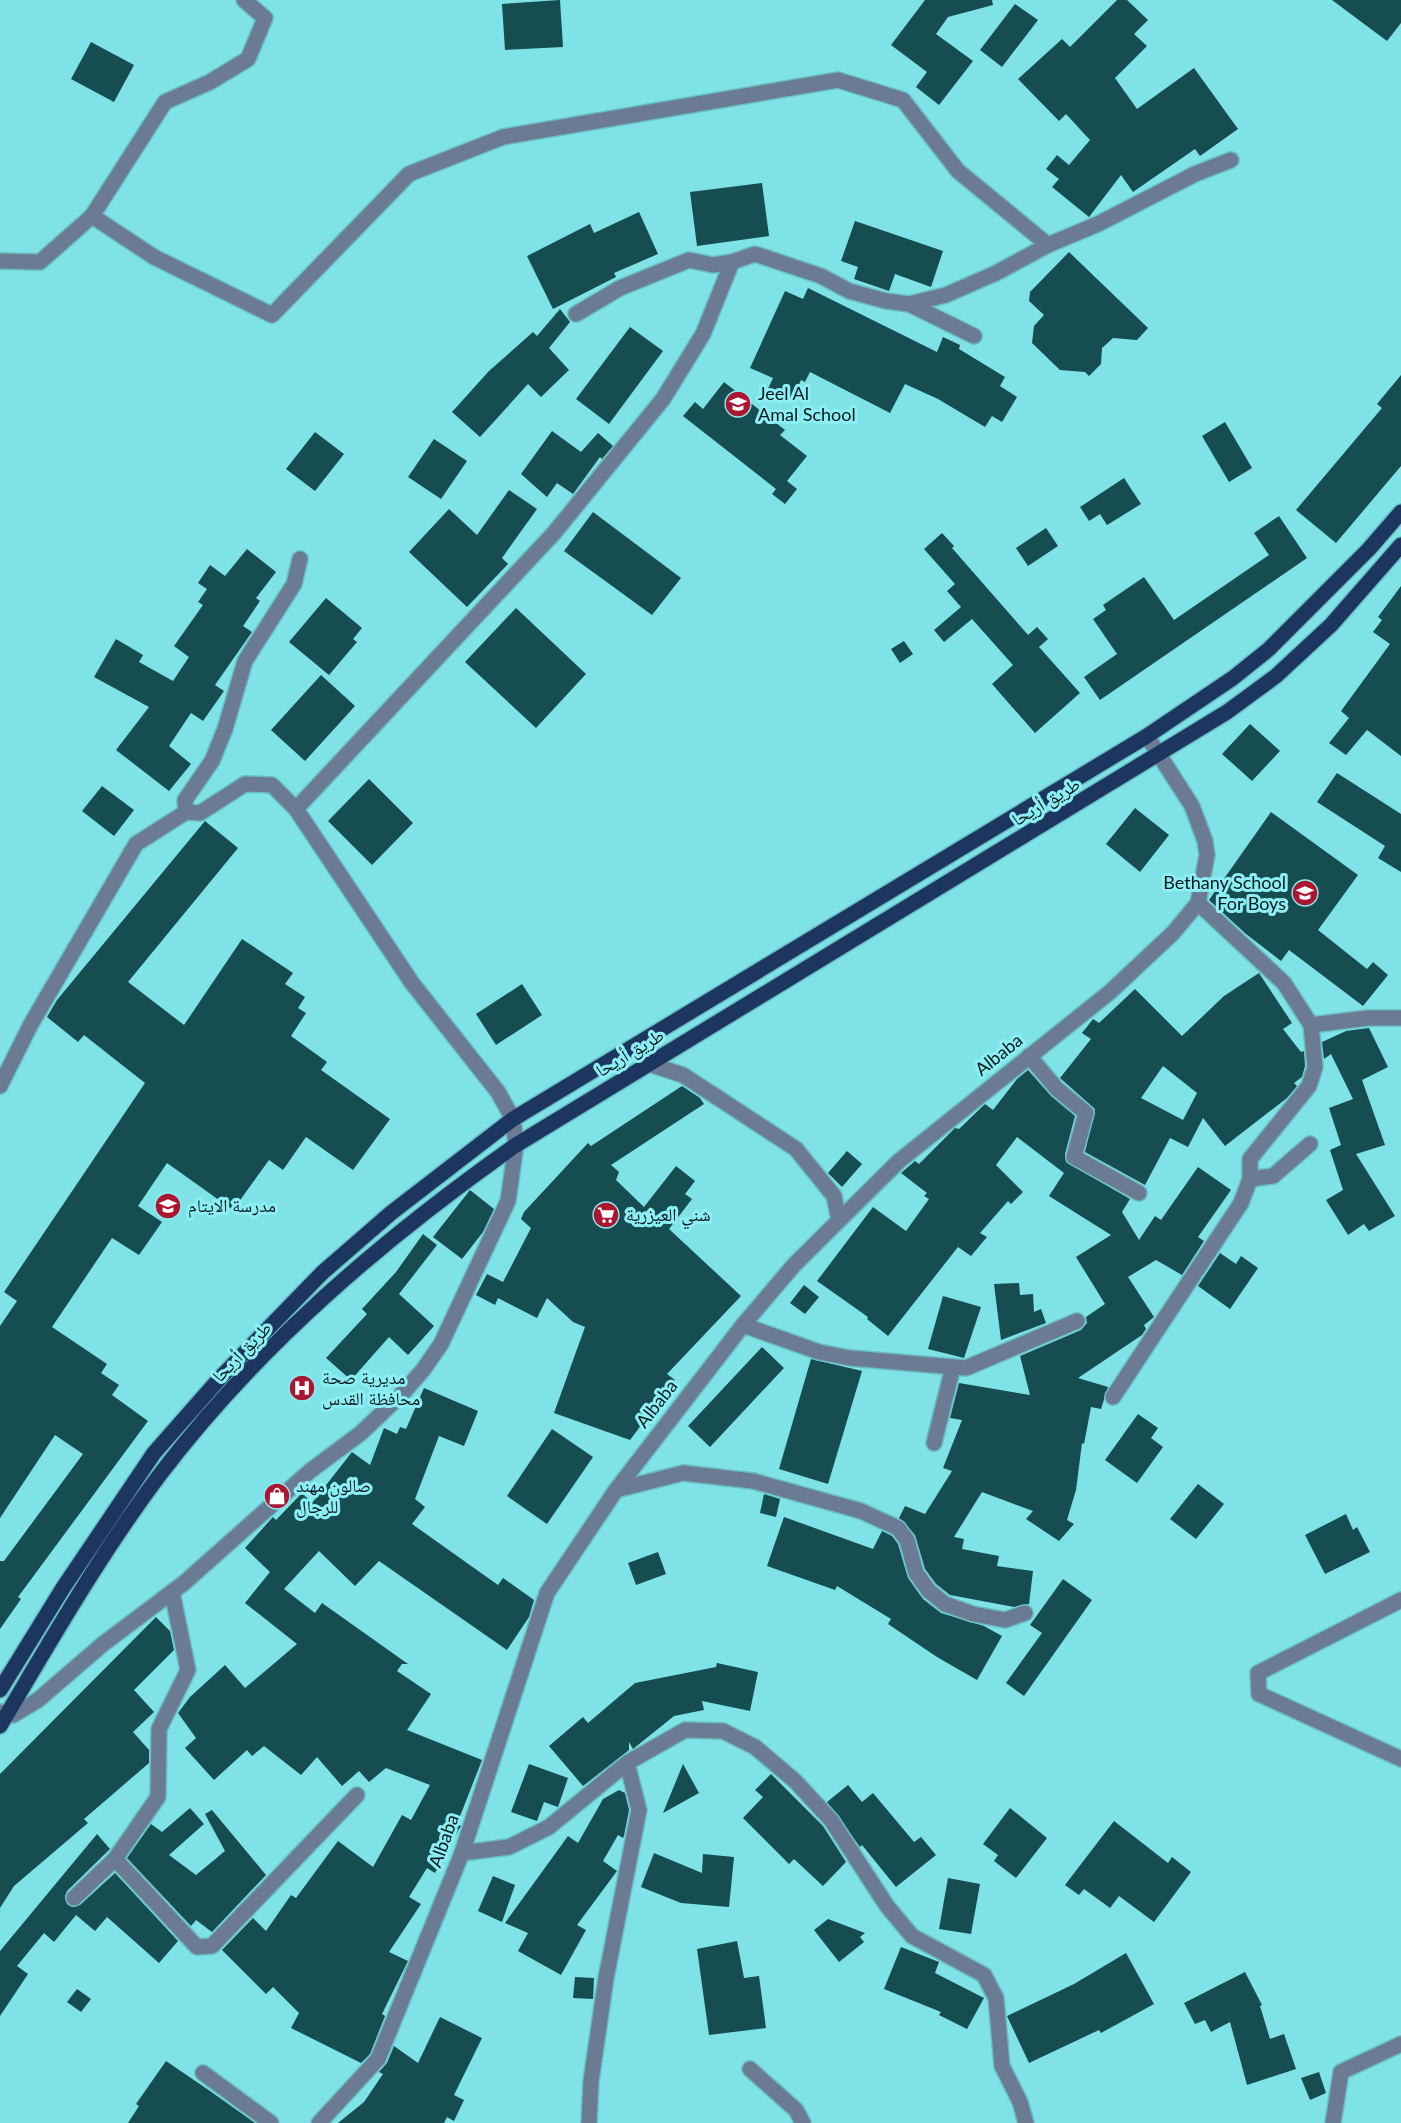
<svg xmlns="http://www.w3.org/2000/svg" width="1401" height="2123" font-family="Lato,'Noto Naskh Arabic',sans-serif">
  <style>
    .building { fill: #154d50; fill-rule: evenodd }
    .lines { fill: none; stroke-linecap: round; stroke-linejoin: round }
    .minor-casing { stroke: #68bec2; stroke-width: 18 }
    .major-casing { stroke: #68bec2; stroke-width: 18 }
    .minor { stroke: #6c7b94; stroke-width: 15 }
    .major { stroke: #1d3660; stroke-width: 15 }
    .labels { text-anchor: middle; stroke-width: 6; stroke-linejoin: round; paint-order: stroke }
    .poi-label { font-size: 18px; fill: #031819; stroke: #8beff5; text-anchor: start }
    .street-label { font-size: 18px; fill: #031819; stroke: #8beff5 }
  </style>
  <rect width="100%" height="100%" fill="#7ee2e7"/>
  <g class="building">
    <polygon points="560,0 563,47 505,50 502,4"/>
    <polygon points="925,0 992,0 993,5 948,17 936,34 973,61 939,105 916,87 927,72 891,45"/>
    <polygon points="1117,0 1127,0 1148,20 1134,34 1147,46 1115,78 1137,109 1194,68 1238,129 1200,156 1195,149 1133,192 1121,175 1089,217 1052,187 1059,179 1046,169 1057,155 1069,165 1090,140 1066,114 1059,121 1018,79 1062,39 1070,47"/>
    <polygon points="1332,0 1401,0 1401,23 1387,41"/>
    <polygon points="1015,4 1038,20 1002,67 980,50"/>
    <polygon points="91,42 134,65 114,102 71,79"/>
    <polygon points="762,183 769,236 697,246 690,192"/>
    <polygon points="639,212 658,254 614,273 616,277 553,309 527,256 590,224 594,233"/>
    <polygon points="855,221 943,251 931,287 895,274 889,291 854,279 858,267 841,261"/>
    <polygon points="1069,252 1148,328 1137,340 1113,338 1102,348 1101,364 1089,376 1085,372 1060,370 1032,343 1034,326 1044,315 1029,301 1030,292"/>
    <polygon points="808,288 937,352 943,337 960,345 959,349 1005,377 1000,386 1017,397 1002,422 992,416 985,427 938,399 905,384 890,413 810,372 805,382 801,380 792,400 768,389 773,378 750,368 785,291 803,299"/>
    <polygon points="560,309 570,322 549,348 569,370 541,397 528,384 480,437 452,412 489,371 533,332 537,336"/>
    <polygon points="630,327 663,351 609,424 576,399"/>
    <polygon points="1401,375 1401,466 1336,543 1296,510 1382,408 1377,404"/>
    <polygon points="724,382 785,430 780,435 807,456 787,481 797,489 785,504 772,494 776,489 683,416 695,402 703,409"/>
    <polygon points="1225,422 1252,468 1229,482 1202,436"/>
    <polygon points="552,431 581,452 598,433 613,446 602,459 600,457 573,494 557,483 547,497 521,474"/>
    <polygon points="315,432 344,454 315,491 286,469"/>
    <polygon points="434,439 467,461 441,499 408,477"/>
    <polygon points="1124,478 1141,504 1107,525 1100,514 1089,521 1080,507"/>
    <polygon points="509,490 537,509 502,558 508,564 467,607 409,552 449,509 477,535"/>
    <polygon points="593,512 681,578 652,615 564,551"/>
    <polygon points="1279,516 1307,558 1100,700 1084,677 1117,654 1093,619 1106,610 1103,605 1144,577 1174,620 1269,555 1254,533"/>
    <polygon points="1046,528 1058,546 1028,566 1016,548"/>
    <polygon points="942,533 954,546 952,548 1028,635 1037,627 1048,639 1039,647 1080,693 1035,733 992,684 1013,665 972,619 944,642 934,630 961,607 947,591 955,584 924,549"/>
    <polygon points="247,549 276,572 256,598 260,601 243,626 252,632 215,685 224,691 203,721 191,713 169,746 191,764 169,791 116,750 149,707 94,677 116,639 143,655 139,662 173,681 189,657 174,646 203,605 198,602 207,589 198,583 210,565 225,576"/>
    <polygon points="1401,586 1401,756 1367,730 1346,755 1329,743 1349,718 1341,711 1390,644 1373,632 1382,620 1378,617"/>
    <polygon points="326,598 362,628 353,639 357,642 329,675 289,642"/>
    <polygon points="516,608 586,674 536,728 465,662"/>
    <polygon points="904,641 913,654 900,663 891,649"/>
    <polygon points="321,675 355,706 305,761 271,730"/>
    <polygon points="1250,724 1280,751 1252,781 1222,754"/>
    <polygon points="1337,773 1401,814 1401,872 1378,858 1385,846 1317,802"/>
    <polygon points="369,779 413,823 372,865 328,821"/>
    <polygon points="102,786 134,810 114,836 82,811"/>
    <polygon points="1135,808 1169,835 1140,872 1106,844"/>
    <polygon points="1271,812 1358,875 1318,930 1367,969 1373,962 1388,975 1363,1006 1289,950 1281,961 1246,934 1209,900"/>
    <polygon points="205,821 238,848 128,982 184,1025 242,939 293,973 285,984 305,997 298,1008 306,1013 291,1036 327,1062 321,1070 390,1119 353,1170 306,1137 283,1170 269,1160 233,1210 167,1163 138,1206 162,1222 139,1255 112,1238 52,1327 107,1364 101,1373 119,1385 112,1395 148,1421 18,1597 21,1599 0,1629 0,1561 4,1561 83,1454 55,1435 0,1518 0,1326 17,1301 4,1292 145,1083 84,1035 78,1042 47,1017 57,1000"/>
    <path d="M1259 973 1292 1023 1283 1029 1301 1052 1304 1051 1305 1066 1302 1077 1294 1083 1297 1086 1287 1098 1225 1146 1203 1118 1188 1147 1170 1138 1145 1185 1085 1152 1095 1109 1060 1078 1091 1039 1082 1033 1093 1019 1099 1023 1135 989 1182 1036 1224 996ZM1163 1066 1197 1093 1183 1120 1141 1098Z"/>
    <polygon points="522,984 542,1015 496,1045 476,1014"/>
    <polygon points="1369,1028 1388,1067 1362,1080 1385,1145 1356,1154 1395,1216 1369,1231 1364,1224 1348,1235 1326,1200 1343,1190 1330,1150 1341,1145 1329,1108 1353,1099 1331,1054 1324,1059 1322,1042 1346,1031"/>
    <polygon points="1028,1070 1051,1096 1075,1116 1065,1154 1066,1162 1130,1199 1122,1212 1139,1240 1155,1216 1161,1220 1198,1167 1231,1190 1198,1237 1204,1241 1182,1275 1156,1260 1128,1277 1154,1317 1144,1325 1146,1329 1142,1335 1078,1378 1108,1387 1101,1409 1091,1407 1084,1444 1082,1443 1076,1490 1067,1520 1074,1524 1059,1541 1026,1519 1033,1511 982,1492 954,1537 964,1539 962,1549 999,1556 997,1566 1033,1571 1029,1604 1014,1607 950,1595 936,1584 925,1569 915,1535 899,1518 905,1506 925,1514 952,1471 943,1468 962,1420 950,1418 959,1383 1030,1395 1020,1356 1081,1330 1087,1323 1086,1317 1105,1304 1076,1257 1111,1235 1049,1196 1064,1173 1017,1137 996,1165 1023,1192 1011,1204 1008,1201 980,1233 987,1237 971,1256 958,1247 888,1336 867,1319 868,1317 817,1281 873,1207 906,1231 929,1199 924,1196 927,1193 901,1173 915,1161 919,1164 955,1128 959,1129 985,1104 993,1110 1017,1079"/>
    <polygon points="682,1086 700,1098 704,1104 611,1165 619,1172 616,1180 644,1207 676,1166 695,1181 685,1194 692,1199 669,1229 741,1296 667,1374 675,1380 630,1440 554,1413 585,1327 573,1322 547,1298 537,1318 498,1298 495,1305 476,1295 487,1274 503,1282 531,1228 521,1219 524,1212 588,1143 591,1146"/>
    <polygon points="847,1151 862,1164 842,1187 828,1173"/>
    <polygon points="470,1190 494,1209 483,1232 462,1259 433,1237"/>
    <polygon points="423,1234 437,1245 399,1294 434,1326 408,1355 389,1337 351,1380 326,1358 367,1314 362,1309 396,1272"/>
    <polygon points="1220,1253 1236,1264 1241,1256 1258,1268 1230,1309 1198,1286"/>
    <polygon points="1019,1283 1020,1295 1033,1294 1034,1312 1041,1309 1046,1323 1001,1340 994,1284"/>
    <polygon points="804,1285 819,1297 805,1314 790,1303"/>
    <polygon points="943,1296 981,1307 964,1358 928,1349"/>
    <polygon points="762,1347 784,1368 710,1447 688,1426"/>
    <polygon points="811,1359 862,1371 828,1484 779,1469"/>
    <polygon points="424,1388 478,1411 464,1446 439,1436 415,1499 425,1507 412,1524 498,1585 503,1578 534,1600 529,1617 507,1650 379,1561 355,1586 319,1551 284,1589 315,1613 322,1603 408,1664 402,1664 397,1671 431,1694 407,1730 482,1760 457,1824 461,1826 459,1829 435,1873 427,1868 409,1897 421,1904 389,1952 408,1961 382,2014 385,2016 370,2054 361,2063 291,2028 299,2013 273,1987 266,1994 222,1950 253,1918 266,1931 291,1895 296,1898 338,1841 373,1867 402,1815 411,1820 430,1785 386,1768 369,1782 359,1771 342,1786 317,1757 301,1775 264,1746 252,1756 247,1750 214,1780 185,1748 196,1738 178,1713 190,1697 225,1665 245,1688 297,1644 245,1603 270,1572 245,1548 273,1517 276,1520 302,1493 312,1503 352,1452 370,1465 384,1428 397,1434 400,1427 406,1429"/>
    <polygon points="1138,1414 1158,1428 1151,1438 1163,1447 1137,1483 1105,1460"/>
    <polygon points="552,1429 593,1457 547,1524 507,1496"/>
    <polygon points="1198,1484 1224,1504 1196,1539 1170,1519"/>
    <polygon points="764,1494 780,1499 776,1517 760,1513"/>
    <polygon points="1346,1514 1353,1530 1357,1527 1370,1552 1325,1574 1305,1535"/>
    <polygon points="784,1517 873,1549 882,1531 892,1536 898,1544 908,1578 923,1599 941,1613 984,1626 1002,1636 977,1680 937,1657 888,1624 891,1619 837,1586 835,1590 767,1566"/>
    <polygon points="658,1552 666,1574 636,1585 628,1563"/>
    <polygon points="1063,1579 1092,1600 1024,1696 1006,1683 1042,1633 1030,1625"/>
    <polygon points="156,1617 170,1631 174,1650 134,1690 154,1712 133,1732 149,1750 149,1763 84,1819 88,1823 14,1886 0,1908 0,1774"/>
    <polygon points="717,1663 758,1672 750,1711 702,1701 704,1710 674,1716 633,1749 629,1742 629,1750 583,1786 549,1746 583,1717 588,1723 635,1683 716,1667"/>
    <polygon points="529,1764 568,1778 558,1807 544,1802 537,1821 511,1812"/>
    <polygon points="683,1764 699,1793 663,1813"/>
    <polygon points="771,1774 823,1826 846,1862 823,1886 794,1859 789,1864 743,1818 763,1797 755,1790"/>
    <polygon points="848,1785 862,1802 873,1793 914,1842 921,1837 936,1855 896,1887 862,1845 860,1847 827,1802"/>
    <polygon points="619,1790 625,1793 629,1810 624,1836 623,1838 618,1835 603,1861 617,1871 577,1925 586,1930 561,1975 518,1951 528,1933 505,1923 568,1836 578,1843 603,1799"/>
    <polygon points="190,1808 204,1824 169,1855 196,1875 225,1851 205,1814 212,1810 266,1875 212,1932 196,1920 191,1926 127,1858 151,1824 162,1832"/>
    <polygon points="1010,1808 1047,1838 1016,1878 994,1861 998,1855 983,1844"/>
    <polygon points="1114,1821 1168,1863 1172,1857 1191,1872 1154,1922 1119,1896 1110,1908 1084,1889 1079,1895 1065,1885"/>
    <polygon points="97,1834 110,1849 67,1891 65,1896 67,1904 72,1907 80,1905 115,1873 178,1941 159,1963 107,1917 95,1931 76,1915 54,1942 44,1933 17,1966 28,1974 0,2016 0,1951"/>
    <polygon points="654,1853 702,1873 703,1854 734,1857 729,1907 681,1903 641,1887"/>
    <polygon points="493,1876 515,1885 502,1922 478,1911"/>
    <polygon points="948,1878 980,1884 971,1934 939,1929"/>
    <polygon points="828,1919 865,1933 860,1937 864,1942 839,1962 814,1930"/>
    <polygon points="737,1941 744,1978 759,1976 766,2028 709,2035 697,1949"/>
    <polygon points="901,1947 939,1962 935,1973 984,1998 967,2029 939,2015 941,2012 884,1989"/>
    <polygon points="1126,1953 1154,2004 1101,2033 1099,2030 1029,2063 1007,2016 1074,1984"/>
    <polygon points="1245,1972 1262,2005 1260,2006 1270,2039 1284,2034 1296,2069 1247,2085 1230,2022 1211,2032 1205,2020 1195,2024 1184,2003"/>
    <polygon points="575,1977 594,1978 593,1999 573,1998"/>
    <polygon points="77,1989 91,1999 81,2012 67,2002"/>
    <polygon points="440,2017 482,2038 454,2095 464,2100 454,2121 447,2117 444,2123 338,2123 364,2102 383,2074 379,2072 387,2063 394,2046 418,2063"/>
    <polygon points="166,2061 210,2091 255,2123 128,2123 139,2106 136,2104"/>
    <polygon points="1319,2072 1326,2093 1310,2100 1301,2078"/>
  </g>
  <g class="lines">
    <defs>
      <g id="minor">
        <polyline points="92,216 154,257 272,315 409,174 503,137 838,80 903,100 958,171 1048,245"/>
        <polyline points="0,261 40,262 92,216 165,102 210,82 248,59 265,18 244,0"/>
        <polyline points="909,304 946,295 996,273 1048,245 1098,224 1195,174 1231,160"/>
        <polyline points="576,314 620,288 689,260 713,265 732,262"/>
        <polyline points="296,809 554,533 663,399 703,334 732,262 755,254 821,276 849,291 886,301 909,304 974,336"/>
        <polyline points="1198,903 1284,983 1311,1025 1368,1018 1401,1018"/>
        <polyline points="1029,1056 1057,1089 1086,1113 1074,1157 1139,1193"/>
        <polyline points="649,1064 683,1075 796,1149 834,1196 839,1220"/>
        <polyline points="0,1086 31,1024 136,844 186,812"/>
        <polyline points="1250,1179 1273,1176 1310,1144"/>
        <polyline points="743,1325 819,1352 850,1358 966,1368 1077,1321"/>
        <polyline points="1113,1397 1241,1203 1250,1179 1250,1159 1309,1086 1315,1067 1311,1025"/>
        <polyline points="934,1443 953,1367"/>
        <polyline points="616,1490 683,1473 753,1481 861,1511 898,1528 907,1540 916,1573 929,1591 945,1604 973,1614 1005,1620 1025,1613"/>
        <polyline points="172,1592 188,1670 159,1729 158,1797 115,1859 197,1947 212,1946 357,1795"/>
        <polyline points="1401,1600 1258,1673 1259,1694 1401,1759"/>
        <polyline points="0,1712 13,1715 38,1700 103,1644 184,1583 310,1471 361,1433 402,1394 423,1370 441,1344 508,1201 516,1145 513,1119 498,1092 412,983 296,809 272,785 245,784 200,813 186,812 185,800 212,761 225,729 245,661 294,584 300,559"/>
        <polyline points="462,1853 509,1847 549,1827 627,1763 685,1730 723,1731 755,1747 795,1781 831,1820 887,1906 912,1936 984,1975 996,1998 1002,2066 1020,2102 1026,2123"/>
        <polyline points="74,1898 115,1859"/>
        <polyline points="750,2069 796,2110 803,2123"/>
        <polyline points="203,2073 271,2123"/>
        <polyline points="319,2123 378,2059 462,1853 547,1593 616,1490 743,1325 794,1265 899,1161 1110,992 1173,933 1198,903 1207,855 1205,841 1192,806 1147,736"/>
        <polyline points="589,2123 591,2081 606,1978 639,1810 627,1763"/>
        <polyline points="1333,2123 1341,2072 1401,2044"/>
      </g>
      <g id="major">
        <polyline points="0,1690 63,1588 154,1453 221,1377 322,1273 391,1213 513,1119 1147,736 1233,678 1269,649 1369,549 1401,512"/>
        <path d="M0 1726C50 1642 99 1556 158 1477 257 1346 383 1239 516 1145L1227 712 1276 676 1331 625 1401 545"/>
      </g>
    </defs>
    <use href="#minor" class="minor-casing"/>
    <use href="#major" class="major-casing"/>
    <use href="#minor" class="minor"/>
    <use href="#major" class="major"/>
  </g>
  <defs>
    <symbol id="school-disc" viewBox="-11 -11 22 22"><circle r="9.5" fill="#ab152f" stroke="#8beff5"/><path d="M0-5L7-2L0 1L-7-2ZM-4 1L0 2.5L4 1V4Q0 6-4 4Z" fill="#fff"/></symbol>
    <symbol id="supermarket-disc" viewBox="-11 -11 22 22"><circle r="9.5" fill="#ab152f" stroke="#8beff5"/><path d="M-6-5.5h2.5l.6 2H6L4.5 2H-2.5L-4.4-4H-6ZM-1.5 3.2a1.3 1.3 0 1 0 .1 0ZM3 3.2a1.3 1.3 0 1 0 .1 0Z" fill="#fff"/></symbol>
    <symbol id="hospital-disc" viewBox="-11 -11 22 22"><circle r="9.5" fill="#ab152f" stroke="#8beff5"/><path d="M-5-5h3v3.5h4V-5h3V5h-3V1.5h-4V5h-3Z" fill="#fff"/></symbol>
    <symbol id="shop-disc" viewBox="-11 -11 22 22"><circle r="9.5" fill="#ab152f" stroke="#8beff5"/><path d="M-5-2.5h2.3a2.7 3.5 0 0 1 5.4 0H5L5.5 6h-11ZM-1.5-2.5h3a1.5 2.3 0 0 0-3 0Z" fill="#fff"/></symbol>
  </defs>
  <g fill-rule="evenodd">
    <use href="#school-disc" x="723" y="389" width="30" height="30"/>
    <use href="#school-disc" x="1290" y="878" width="30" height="30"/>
    <use href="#school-disc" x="153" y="1191" width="30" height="30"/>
    <use href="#supermarket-disc" x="591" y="1200" width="30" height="30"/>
    <use href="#hospital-disc" x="287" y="1373" width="30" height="30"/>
    <use href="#shop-disc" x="262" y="1481" width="30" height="30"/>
  </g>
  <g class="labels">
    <g class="poi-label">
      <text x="758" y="400">Jeel Al<tspan x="758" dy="21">Amal School</tspan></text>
      <text x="1286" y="889" text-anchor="end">Bethany School<tspan x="1286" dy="21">For Boys</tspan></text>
      <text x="188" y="1212">مدرسة الايتام</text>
      <text x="626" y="1221">شني العيزرية</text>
      <text x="322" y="1384">مديرية صحة<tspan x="322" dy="21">محافظة القدس</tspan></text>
      <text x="296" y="1492">صالون مهند<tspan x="296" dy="21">للرجال</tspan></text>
    </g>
    <g class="street-label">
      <text transform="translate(1046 802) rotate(-31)" y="6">طريق أريحا</text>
      <text transform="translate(630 1053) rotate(-31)" y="6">طريق أريحا</text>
      <text transform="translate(999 1055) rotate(-39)" y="6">Albaba</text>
      <text transform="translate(242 1352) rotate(-46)" y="6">طريق أريحا</text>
      <text transform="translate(657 1404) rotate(-52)" y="6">Albaba</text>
      <text transform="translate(444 1841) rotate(-70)" y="6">Albaba</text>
    </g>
  </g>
</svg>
